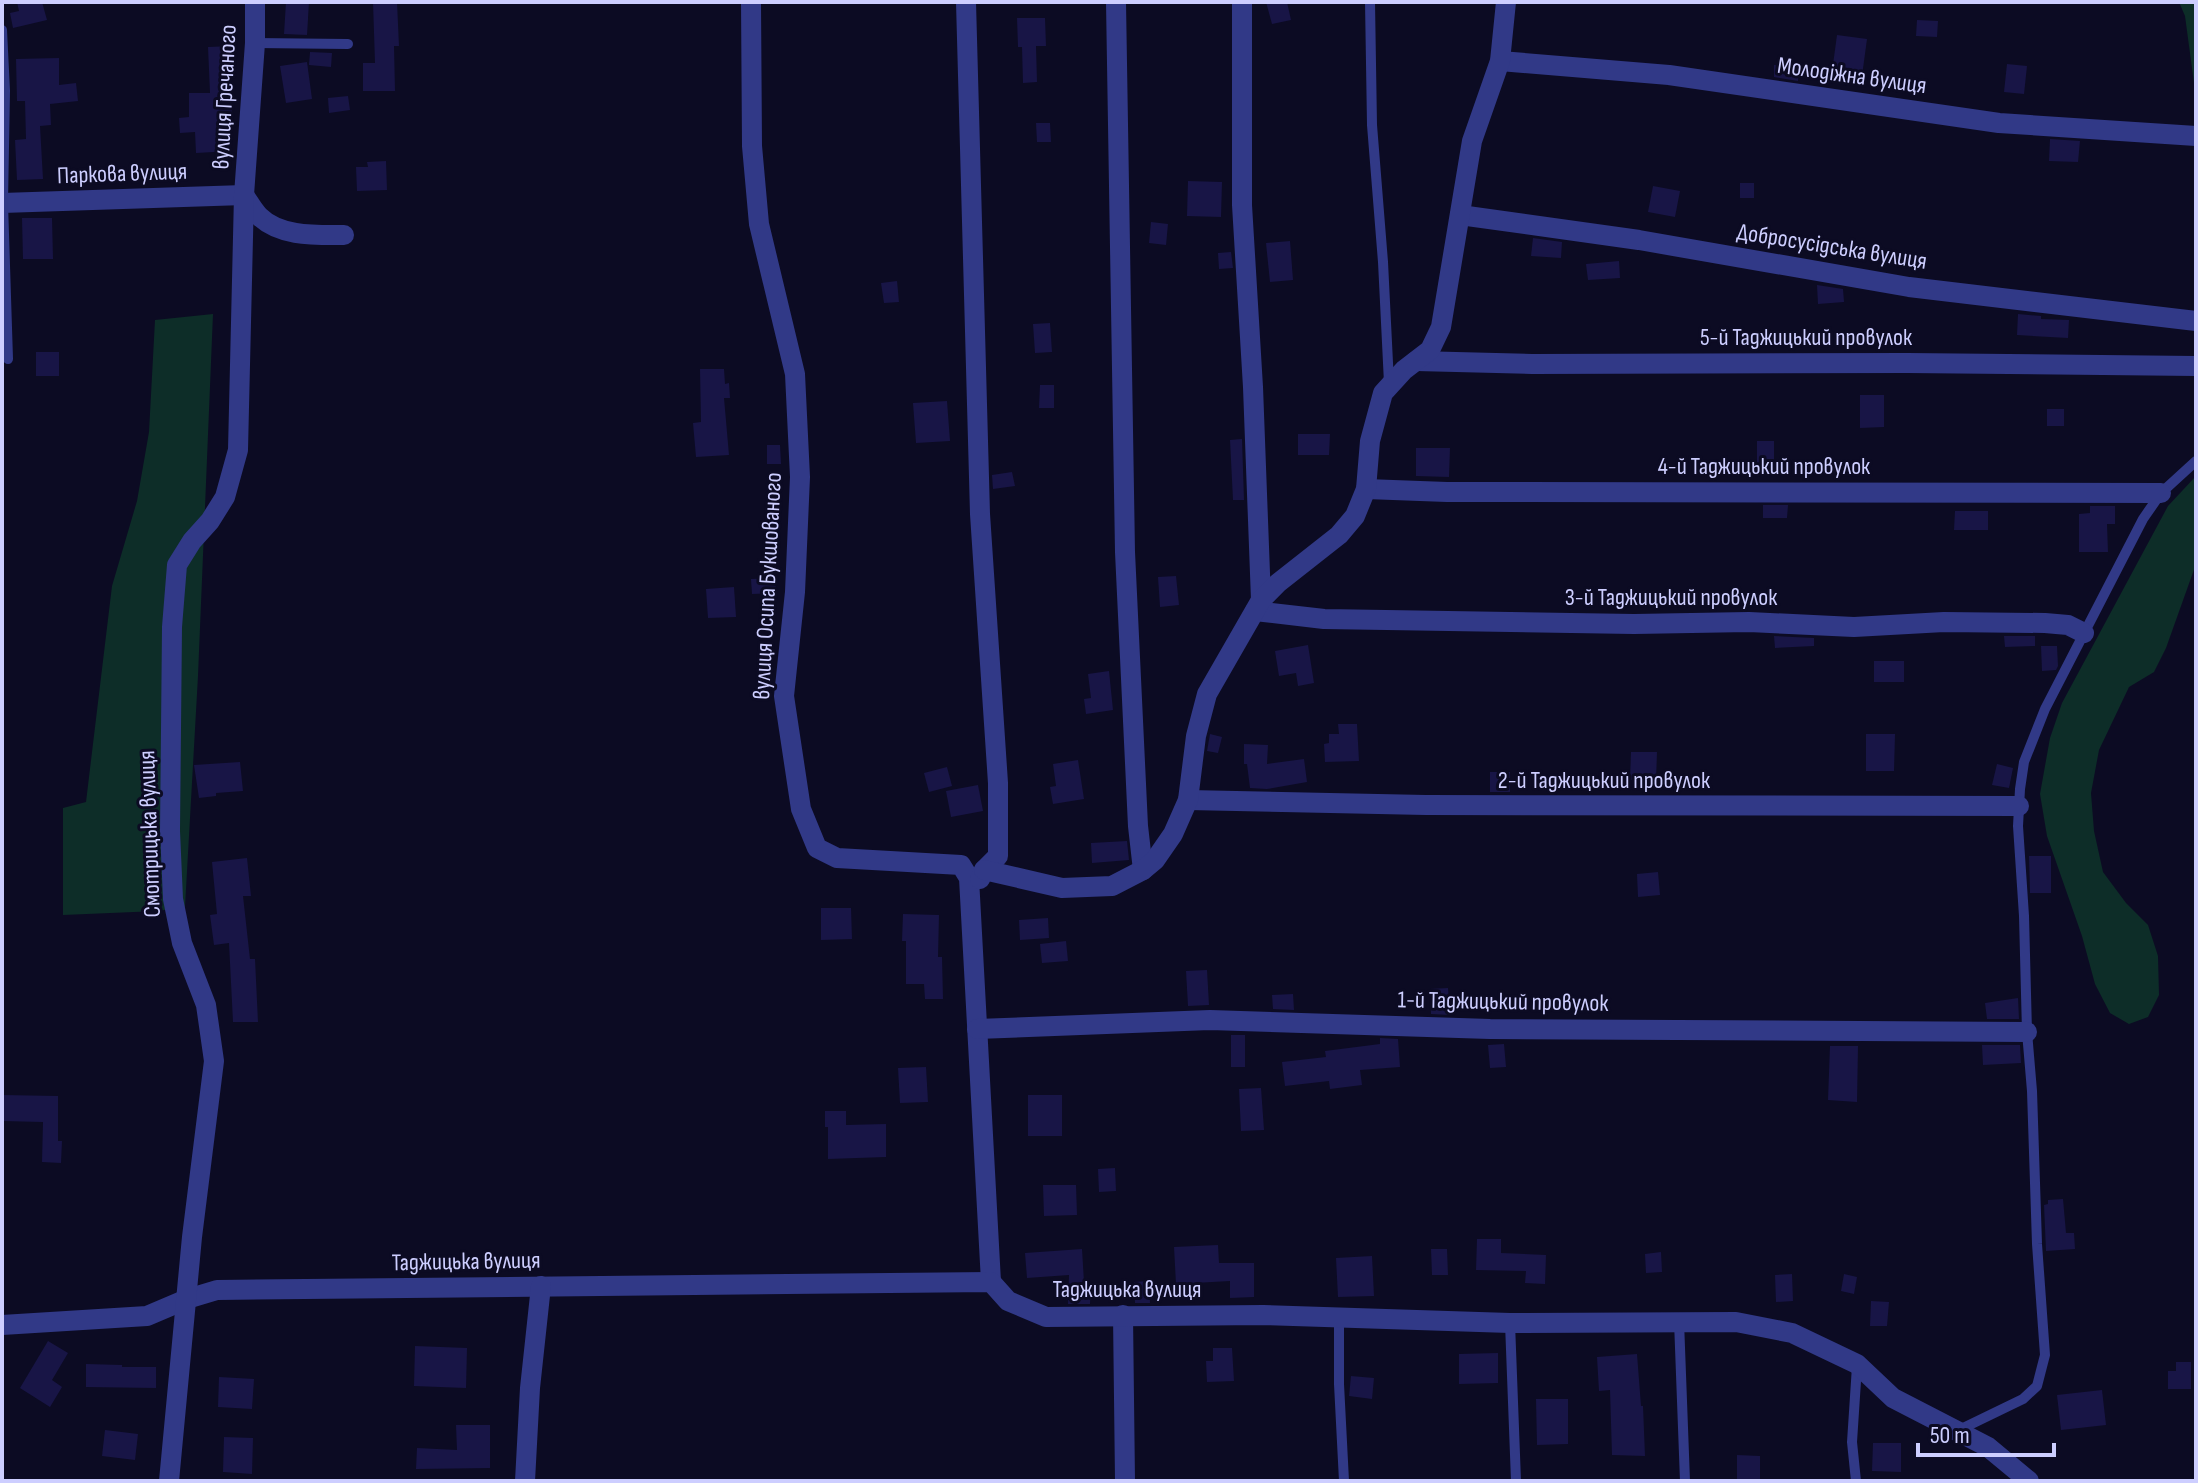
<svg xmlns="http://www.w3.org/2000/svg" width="2198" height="1483" font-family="'Sofia Sans Condensed',sans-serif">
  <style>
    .green { fill: #0d2d28 }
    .building { fill: #181546 }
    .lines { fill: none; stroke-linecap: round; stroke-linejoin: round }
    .lane { stroke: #313987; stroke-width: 10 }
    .street { stroke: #313987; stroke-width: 20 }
    .labels { text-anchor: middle; stroke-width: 6; stroke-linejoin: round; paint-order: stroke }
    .street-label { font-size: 24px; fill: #cdceff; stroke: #0c0b23 }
  </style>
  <rect width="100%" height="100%" fill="#0c0b23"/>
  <g class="green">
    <polygon points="2179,2 2196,2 2196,98 2185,16"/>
    <polygon points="213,314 198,676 185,907 158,911 63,915 63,808 86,802 112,586 137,501 149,432 155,320"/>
    <polygon points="2196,476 2196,564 2166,648 2154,672 2129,687 2099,750 2091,793 2094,831 2103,872 2126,903 2148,925 2158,956 2159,995 2148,1017 2129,1024 2110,1013 2095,984 2082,936 2047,836 2040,794 2050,738 2062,703 2168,506"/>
  </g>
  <g class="building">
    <polygon points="17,2 42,2 47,20 13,28 10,13 19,11"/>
    <polygon points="286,2 309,2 307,35 284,34"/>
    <polygon points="373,2 397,2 399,46 394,46 395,91 363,91 363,63 375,63"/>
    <polygon points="1266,2 1287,2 1291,20 1272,24"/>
    <polygon points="1017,18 1045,18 1046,46 1036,46 1037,82 1023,83 1022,47 1018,47"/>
    <polygon points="1917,20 1938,21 1937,37 1916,36"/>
    <polygon points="1837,35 1867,39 1862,76 1832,72"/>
    <polygon points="233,46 235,69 232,69 232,114 228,114 231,151 196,153 195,132 180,133 179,118 189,117 189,93 210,93 208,47"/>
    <polygon points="310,52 332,53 331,67 309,65"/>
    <polygon points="59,58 59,85 76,83 78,101 50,104 51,125 40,126 43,179 17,180 15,140 26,139 25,101 17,101 16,59"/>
    <polygon points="307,62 312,99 286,103 280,66"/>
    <polygon points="2007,64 2027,66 2024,94 2004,92"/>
    <polygon points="1774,65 1799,67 1798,81 1774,77"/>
    <polygon points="348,96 350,110 329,113 328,98"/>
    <polygon points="1036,123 1050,123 1051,142 1037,142"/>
    <polygon points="2050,139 2080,141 2078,162 2049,161"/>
    <polygon points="386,161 387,190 357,191 356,167 368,167 367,162"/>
    <polygon points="1188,181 1222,182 1221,217 1187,216"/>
    <rect x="1740" y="183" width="14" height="15"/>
    <polygon points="1653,186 1680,191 1675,217 1648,212"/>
    <polygon points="22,218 52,218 53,259 23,259"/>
    <polygon points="1151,222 1168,224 1166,245 1149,243"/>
    <polygon points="1533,238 1562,242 1561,258 1531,256"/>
    <polygon points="1290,241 1293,280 1270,282 1266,243"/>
    <polygon points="1231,252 1233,268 1219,269 1218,253"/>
    <polygon points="1619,261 1620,278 1588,280 1586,264"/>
    <polygon points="897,281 899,302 884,303 881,283"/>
    <polygon points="1817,285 1843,289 1844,302 1818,304"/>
    <polygon points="2018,314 2041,316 2041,319 2069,320 2068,338 2017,335"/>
    <polygon points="1050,323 1052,352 1035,353 1033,324"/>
    <rect x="36" y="352" width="23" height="24"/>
    <polygon points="700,369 724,369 725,384 729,383 730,398 724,398 729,455 696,457 693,423 701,422"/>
    <polygon points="1040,385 1054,385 1054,408 1039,408"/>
    <polygon points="1860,395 1884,395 1884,427 1860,428"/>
    <polygon points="947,401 950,441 916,443 913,403"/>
    <rect x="2047" y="409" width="17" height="17"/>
    <polygon points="1298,434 1330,434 1329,455 1298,455"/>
    <polygon points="1242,439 1244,500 1233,500 1230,440"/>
    <polygon points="1757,441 1774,441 1774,468 1757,469"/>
    <polygon points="767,445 780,445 781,464 767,464"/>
    <polygon points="1416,448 1450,448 1449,477 1416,476"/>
    <polygon points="1012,472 1015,486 993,489 992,475"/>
    <polygon points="1763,505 1788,505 1787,518 1763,518"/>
    <polygon points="2090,506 2115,506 2115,524 2107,524 2108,552 2079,552 2079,514 2090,513"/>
    <polygon points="1955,511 1988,511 1988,530 1954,530"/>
    <polygon points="1176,576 1179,605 1160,607 1158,577"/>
    <polygon points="775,578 776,593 752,594 751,579"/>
    <polygon points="734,587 736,617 708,618 706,589"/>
    <polygon points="1774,636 1814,638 1814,646 1775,648"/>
    <polygon points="2004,636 2035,636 2035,646 2005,647"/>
    <polygon points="1308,645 1314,683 1298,686 1296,673 1279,676 1275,651"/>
    <polygon points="2041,646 2057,646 2058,666 2056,670 2042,671"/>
    <rect x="1874" y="661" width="30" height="21"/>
    <polygon points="1109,671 1113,710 1086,714 1084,699 1091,698 1088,674"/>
    <polygon points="1338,724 1357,724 1359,761 1325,762 1324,744 1329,743 1329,734 1339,734"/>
    <polygon points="1210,734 1222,737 1218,753 1207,751"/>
    <polygon points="1866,734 1895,734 1894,771 1866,771"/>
    <polygon points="1244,744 1268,745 1267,764 1304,759 1307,782 1267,789 1250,788 1247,764 1244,764"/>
    <polygon points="1631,752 1657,752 1656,781 1630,780"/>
    <polygon points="1078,760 1084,799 1053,804 1050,787 1056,786 1053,764"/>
    <polygon points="240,762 243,791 216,793 216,796 199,798 194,765"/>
    <polygon points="1997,764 2013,768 2009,788 1992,785"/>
    <polygon points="947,767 952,786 929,792 924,773"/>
    <rect x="1490" y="772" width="20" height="20"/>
    <polygon points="978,785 983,811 951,817 946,791"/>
    <polygon points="1127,841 1129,860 1092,863 1091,843"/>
    <polygon points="2029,856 2051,856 2051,893 2030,893"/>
    <polygon points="247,858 251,896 243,896 250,959 255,959 258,1022 233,1022 229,943 214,945 210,915 217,914 212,862"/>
    <polygon points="1658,872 1660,895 1638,897 1637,874"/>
    <polygon points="821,908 851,908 852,939 821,940"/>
    <polygon points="903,914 939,915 938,957 942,957 943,999 925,999 924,984 906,984 906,941 902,941"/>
    <polygon points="1048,918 1049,938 1020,940 1019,920"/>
    <polygon points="1066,941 1068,961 1042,963 1040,944"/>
    <polygon points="1207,970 1209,1005 1188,1006 1186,971"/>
    <polygon points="1448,988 1450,1015 1431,1014 1430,989"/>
    <polygon points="1293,994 1294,1010 1273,1009 1272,995"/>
    <polygon points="2018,998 2019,1019 1987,1019 1985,1003"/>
    <rect x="1231" y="1035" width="14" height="32"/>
    <polygon points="1380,1038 1398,1039 1400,1067 1360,1070 1362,1085 1330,1089 1329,1081 1285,1086 1282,1062 1326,1057 1325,1051 1380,1044"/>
    <polygon points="1504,1044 1506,1067 1490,1068 1488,1045"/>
    <polygon points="1982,1045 2020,1045 2021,1063 1983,1065"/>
    <polygon points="1830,1046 1858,1046 1857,1102 1828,1100"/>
    <polygon points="926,1067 928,1102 900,1103 898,1068"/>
    <polygon points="1261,1088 1264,1130 1241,1131 1239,1089"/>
    <polygon points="2,1095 58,1096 58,1141 62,1141 61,1163 42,1162 43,1122 2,1121"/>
    <rect x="1028" y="1095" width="34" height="41"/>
    <polygon points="825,1111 846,1111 846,1125 886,1124 886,1157 828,1159 828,1127 825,1127"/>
    <polygon points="1115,1168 1116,1191 1099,1192 1098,1169"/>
    <polygon points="1043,1185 1076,1185 1077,1215 1044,1216"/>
    <polygon points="2063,1199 2066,1233 2074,1233 2075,1249 2046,1251 2044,1205 2048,1204 2048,1200"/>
    <polygon points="1477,1239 1501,1239 1501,1253 1546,1255 1545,1284 1525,1283 1526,1271 1476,1270"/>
    <polygon points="1218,1245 1219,1263 1254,1263 1254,1297 1230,1298 1230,1281 1176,1284 1174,1247"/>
    <polygon points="1082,1249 1084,1282 1091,1282 1090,1304 1068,1304 1069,1275 1027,1278 1025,1253"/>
    <polygon points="1431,1249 1447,1249 1448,1275 1432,1275"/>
    <polygon points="1661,1252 1662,1272 1646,1273 1645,1254"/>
    <polygon points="1372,1256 1374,1296 1338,1297 1336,1258"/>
    <polygon points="1792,1274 1793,1301 1776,1302 1775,1275"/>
    <polygon points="1844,1274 1857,1277 1854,1294 1841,1291"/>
    <polygon points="1149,1281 1150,1303 1135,1303 1134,1282"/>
    <polygon points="1871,1301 1889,1302 1887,1326 1870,1326"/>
    <polygon points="48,1341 68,1353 52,1380 62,1387 50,1407 20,1388"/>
    <polygon points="415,1346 467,1348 466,1388 414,1386"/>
    <polygon points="1213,1348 1232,1348 1234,1381 1207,1382 1206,1361 1213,1361"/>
    <polygon points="1498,1353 1498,1383 1459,1384 1459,1354"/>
    <polygon points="1637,1354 1641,1406 1643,1406 1645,1456 1612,1455 1610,1390 1599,1391 1597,1357"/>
    <polygon points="2176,1362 2191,1362 2191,1389 2168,1389 2168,1371 2176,1371"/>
    <polygon points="86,1364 122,1365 122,1367 156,1367 156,1388 86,1387"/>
    <polygon points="1351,1376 1374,1378 1372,1399 1349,1396"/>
    <polygon points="219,1377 254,1379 252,1409 218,1407"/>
    <polygon points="2102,1390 2106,1425 2061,1430 2057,1395"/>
    <polygon points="1536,1399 1568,1399 1568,1444 1537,1445"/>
    <polygon points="456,1425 490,1425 490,1468 416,1469 417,1448 457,1450"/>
    <polygon points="105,1430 138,1434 135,1460 102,1456"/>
    <polygon points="224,1437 253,1438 252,1474 223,1472"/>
    <polygon points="1873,1443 1901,1443 1901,1472 1872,1471"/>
    <polygon points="1737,1455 1760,1456 1760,1481 1737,1481"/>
  </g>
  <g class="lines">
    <g class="lane">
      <polyline points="1370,2 1372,125 1383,262 1389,383"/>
      <polyline points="2,30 5,91 3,203 8,359"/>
      <polyline points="255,43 348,44"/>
      <polyline points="1339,1318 1339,1384 1344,1481"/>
      <polyline points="1679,1321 1685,1481"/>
      <polyline points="1510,1323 1516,1481"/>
      <polyline points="1959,1430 2023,1399 2037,1386 2045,1355 2037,1244 2032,1091 2027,1032 2024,916 2018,826 2020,789 2024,762 2045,709 2143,519 2161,493 2196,461"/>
      <polyline points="1856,1481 1852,1442 1857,1366"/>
    </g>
    <g class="street">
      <polyline points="751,2 752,146 759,224 795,374 800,477 795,592 784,696 801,809 817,848 837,858 961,865 969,878 991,1282"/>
      <polyline points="966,2 980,514 998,783 998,856 984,870 980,879"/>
      <polyline points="1116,2 1125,552 1138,826 1143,870"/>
      <polyline points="1242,2 1242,205 1253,387 1261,600"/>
      <polyline points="1500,61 1669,75 1999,123 2196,136"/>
      <path d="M244 195C249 202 253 210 259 216 280 237 316 235 344 235"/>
      <polyline points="2,203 244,195"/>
      <polyline points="1460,215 1639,240 1909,287 2196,321"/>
      <polyline points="1416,361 1532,364 1907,363 2196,366"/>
      <polyline points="1366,489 1447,492 2161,493"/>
      <polyline points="1255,611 1324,619 1634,624 1749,622 1854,627 1944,622 2045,623 2068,625 2084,633"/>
      <polyline points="1188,800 1426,805 2019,806"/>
      <polyline points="984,870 1062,888 1112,886 1143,870 1155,860 1173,834 1188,800 1196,736 1207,694 1261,600 1278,583 1339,535 1355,516 1366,489 1370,441 1383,393 1404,370 1430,350 1441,327 1472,141 1500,61 1506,2"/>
      <polyline points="977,1029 1210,1020 1490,1029 2027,1032"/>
      <polyline points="1123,1315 1125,1481"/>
      <polyline points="2,1325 147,1316 187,1299 217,1290 991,1282 1008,1301 1046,1317 1263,1315 1510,1323 1736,1322 1792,1333 1857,1364 1893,1398 1988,1447 2029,1481"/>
      <polyline points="169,1481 192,1237 214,1061 206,1005 182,943 173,899 170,831 172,627 177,565 192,541 210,521 225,497 238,450 244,195 255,43 255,2"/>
      <polyline points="525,1481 530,1388 541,1286"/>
    </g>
  </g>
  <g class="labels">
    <g class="street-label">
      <text transform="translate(1852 75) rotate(8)" y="8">Молодіжна вулиця</text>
      <text transform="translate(224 97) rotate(-87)" y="8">вулиця Гречаного</text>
      <text transform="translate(122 173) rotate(-2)" y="8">Паркова вулиця</text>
      <text transform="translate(1832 246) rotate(9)" y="8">Добросусідська вулиця</text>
      <text x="1806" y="345">5-й Таджицький провулок</text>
      <text x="1764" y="474">4-й Таджицький провулок</text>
      <text transform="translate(767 586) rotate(-87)" y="8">вулиця Осипа Букшованого</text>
      <text x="1671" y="605">3-й Таджицький провулок</text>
      <text x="1604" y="788">2-й Таджицький провулок</text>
      <text transform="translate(149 834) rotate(-92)" y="8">Смотрицька вулиця</text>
      <text transform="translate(1503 1001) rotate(1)" y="8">1-й Таджицький провулок</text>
      <text transform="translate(466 1261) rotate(-1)" y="8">Таджицька вулиця</text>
      <text x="1127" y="1297">Таджицька вулиця</text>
    </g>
  </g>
  <rect width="2198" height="1483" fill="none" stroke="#cdceff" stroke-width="8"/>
  <path d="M1918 1443v12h136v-12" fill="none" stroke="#cdceff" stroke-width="4"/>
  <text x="1930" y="1443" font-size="24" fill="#cdceff" stroke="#0c0b23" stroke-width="6" paint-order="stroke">50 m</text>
</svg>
